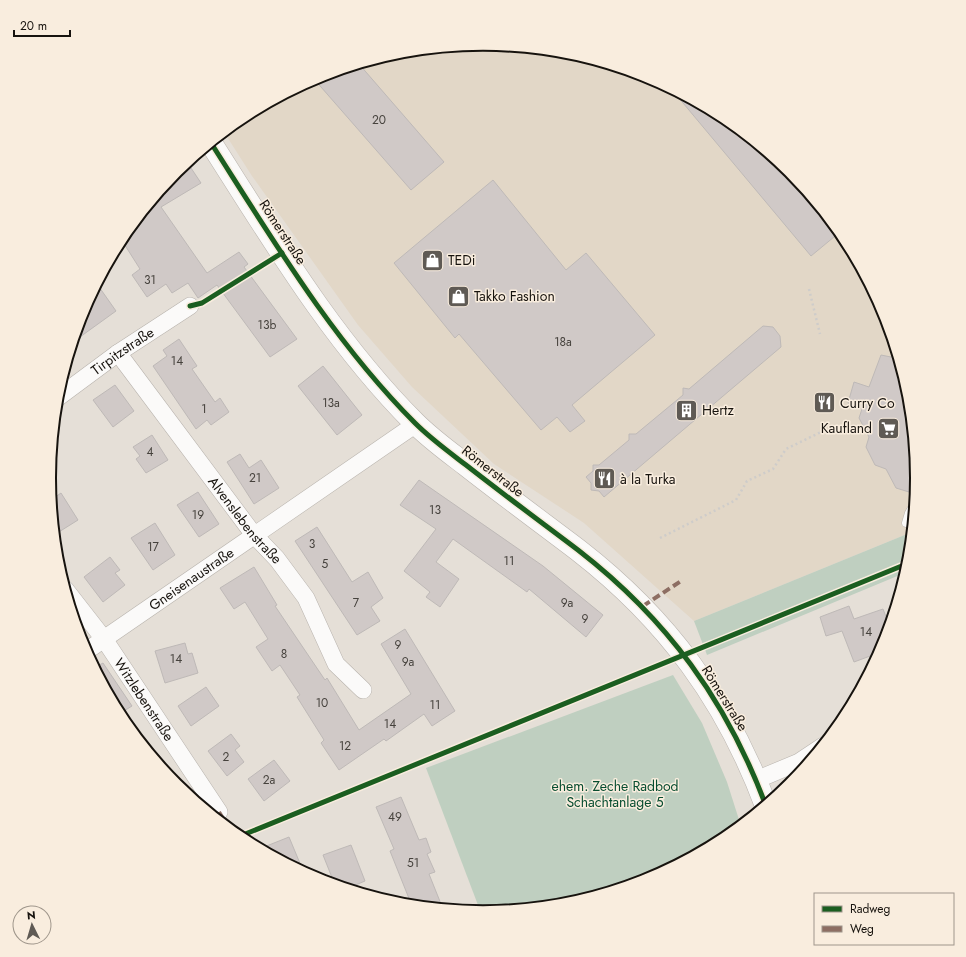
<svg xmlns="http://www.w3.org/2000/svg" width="966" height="957" font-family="Jost,sans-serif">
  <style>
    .built { fill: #e2d7c7 }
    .green { fill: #bfcfc0 }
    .building { fill: #d0c9c7; stroke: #beb9b7 }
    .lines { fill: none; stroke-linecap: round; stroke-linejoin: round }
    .lane-casing { stroke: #b8b3ad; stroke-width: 9 }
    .street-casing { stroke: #b8b3ad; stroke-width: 18 }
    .secondary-casing { stroke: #b8b3ad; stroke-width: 23 }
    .path { stroke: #ceccca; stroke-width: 2.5; stroke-dasharray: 2 3; stroke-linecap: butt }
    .lane { stroke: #fbfaf9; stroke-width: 8 }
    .street { stroke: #fbfaf9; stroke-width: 17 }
    .secondary { stroke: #fbfaf9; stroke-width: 22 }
    .quiet { stroke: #8d6e63; stroke-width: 4; stroke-dasharray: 8 4; stroke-linecap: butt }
    .cycleway-casing { stroke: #f9edde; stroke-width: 8 }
    .cycleway { stroke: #1b5e20; stroke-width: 5 }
    .labels { text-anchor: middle; stroke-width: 3; stroke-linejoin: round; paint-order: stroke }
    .number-label { font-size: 12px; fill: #46423d }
    .street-label { font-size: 14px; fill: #17130e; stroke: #f9edde }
    .poi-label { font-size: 14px; fill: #17130e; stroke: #f9edde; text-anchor: start }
    .park-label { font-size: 14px; fill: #074d30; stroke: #f9edde }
    .rim { fill: none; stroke: #17130e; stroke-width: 2 }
  </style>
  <rect width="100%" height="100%" fill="#e5dfd7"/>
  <polygon class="built" points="483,44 568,52 649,77 725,117 790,171 844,237 885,312 909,394 917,479 912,532 694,621 584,523 494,464 412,387 358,325 252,176 224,132 242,117 317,77 398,52"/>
  <g class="green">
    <polygon points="912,532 907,572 707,655 694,621"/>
    <polygon points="673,675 702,723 727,782 741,826 724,840 649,880 568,905 481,913 426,768"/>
  </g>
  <g class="building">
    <polygon points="359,64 444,162 411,190 314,79"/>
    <polygon points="673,91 725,117 790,171 840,232 811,256"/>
    <polygon points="187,162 201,183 161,207 207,273 239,252 248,264 244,267 297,339 270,357 217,285 198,298 188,283 172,293 166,284 147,297 132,275 140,269 121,239 176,171"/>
    <polygon points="493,180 566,270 586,253 655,335 572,405 585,421 570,432 557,417 541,430 459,334 455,338 394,263"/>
    <polygon points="97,284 116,311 73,342 82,312"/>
    <polygon points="763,326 773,327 780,336 781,347 604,497 599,491 591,490 591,483 586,477 593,471 593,465 599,465 629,440 629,434 636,434 683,395 683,388 689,389"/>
    <polygon points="179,339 197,366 192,369 215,402 220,398 229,412 211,425 207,420 196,429 153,366 167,356 163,350"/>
    <polygon points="897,354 909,394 918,479 917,488 909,492 896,488 886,469 875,465 866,447 869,437 859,418 862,409 848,403 854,382 869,387 881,355 891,357"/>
    <polygon points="323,366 362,415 337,435 298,386"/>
    <polygon points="115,385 134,411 113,427 93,400"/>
    <polygon points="152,435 168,460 146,473 136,459 140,456 133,447"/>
    <polygon points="240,454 249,468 261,460 279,488 254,504 227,462"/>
    <polygon points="419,480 543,566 603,615 586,637 529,589 527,592 453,539 436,562 459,579 440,607 426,597 430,592 404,571 436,529 400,505"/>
    <polygon points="198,492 219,524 199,537 177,505"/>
    <polygon points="61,493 78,520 54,535 51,500"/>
    <polygon points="155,523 175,555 153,570 131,538"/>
    <polygon points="317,527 352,582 368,572 383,598 371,607 380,621 357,635 295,541"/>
    <polygon points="110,557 120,570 115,573 125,585 103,602 84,577"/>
    <polygon points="254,567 277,605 275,606 325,680 327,678 359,730 411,694 381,644 405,629 455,711 432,726 424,714 386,741 384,739 339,770 321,743 324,740 297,697 300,695 280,665 272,671 256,647 268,639 245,602 234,609 220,588"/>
    <polygon points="849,606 854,619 883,609 890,627 888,634 878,638 882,650 881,652 854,662 842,631 826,636 820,617"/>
    <polygon points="185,643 188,654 192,653 198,673 165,683 155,651"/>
    <polygon points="103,663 132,706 119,714 94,668"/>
    <polygon points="206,687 219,706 191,726 178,706"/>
    <polygon points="231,734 240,746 235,750 244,762 227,776 208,751"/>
    <polygon points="274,760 290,781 264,801 248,779"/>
    <polygon points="401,797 419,840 426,838 431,852 427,854 435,872 429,874 443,909 412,906 390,851 394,849 376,807"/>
    <polygon points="289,837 304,873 259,849"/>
    <polygon points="351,845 365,881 346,889 335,885 323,855"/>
  </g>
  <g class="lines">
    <defs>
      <polyline id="lane" points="906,523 909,513 915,503"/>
      <g id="street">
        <path id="s1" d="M118 353 254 535 277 559 306 598 336 664 363 690"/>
        <path id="s2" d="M56 399 118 353 190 306"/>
        <path id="s3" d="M65 589 104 639 219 812"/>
        <path id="s4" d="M85 652 416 424"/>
        <polyline points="756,780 799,762 823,746"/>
      </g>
      <path id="secondary" d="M211 143C273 240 333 341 415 423 431 439 449 452 466 465 503 494 541 522 578 550 667 619 727 701 766 806"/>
    </defs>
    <use href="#lane" class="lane-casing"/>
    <use href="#street" class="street-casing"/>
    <use href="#secondary" class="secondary-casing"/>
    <g class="path">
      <polyline points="809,289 820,334"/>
      <polyline points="660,538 736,500 747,481 773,469 786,449 821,432"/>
    </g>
    <use href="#lane" class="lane"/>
    <use href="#street" class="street"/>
    <use href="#secondary" class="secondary"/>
    <g class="quiet">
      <polyline points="643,606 681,581"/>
      <polyline points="219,812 231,831"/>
    </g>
    <defs>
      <g id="cycleway">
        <path d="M211 143C273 240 333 341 415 423 431 439 449 452 466 465 503 494 541 522 578 550 667 619 727 701 766 806"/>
        <polyline points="190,306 202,303 282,253"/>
        <polyline points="238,837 909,563"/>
      </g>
    </defs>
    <use href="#cycleway" class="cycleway-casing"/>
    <use href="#cycleway" class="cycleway"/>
  </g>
  <defs>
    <symbol id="shop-square" viewBox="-11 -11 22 22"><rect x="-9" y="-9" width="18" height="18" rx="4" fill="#5f5a54" stroke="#f9edde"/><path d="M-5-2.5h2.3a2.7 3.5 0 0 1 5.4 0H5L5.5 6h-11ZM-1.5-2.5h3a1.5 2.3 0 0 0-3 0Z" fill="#fff"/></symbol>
    <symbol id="restaurant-square" viewBox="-11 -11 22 22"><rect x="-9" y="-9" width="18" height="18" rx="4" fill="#5f5a54" stroke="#f9edde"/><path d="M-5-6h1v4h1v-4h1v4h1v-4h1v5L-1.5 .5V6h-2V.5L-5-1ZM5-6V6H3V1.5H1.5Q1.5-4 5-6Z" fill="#fff"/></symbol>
    <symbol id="building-square" viewBox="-11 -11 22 22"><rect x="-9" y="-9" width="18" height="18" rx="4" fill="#5f5a54" stroke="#f9edde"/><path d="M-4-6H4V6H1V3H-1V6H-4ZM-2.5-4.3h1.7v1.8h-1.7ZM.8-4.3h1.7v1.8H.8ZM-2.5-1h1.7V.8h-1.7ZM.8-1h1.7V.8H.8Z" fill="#fff"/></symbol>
    <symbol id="supermarket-square" viewBox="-11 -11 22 22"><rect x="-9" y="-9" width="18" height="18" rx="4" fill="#5f5a54" stroke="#f9edde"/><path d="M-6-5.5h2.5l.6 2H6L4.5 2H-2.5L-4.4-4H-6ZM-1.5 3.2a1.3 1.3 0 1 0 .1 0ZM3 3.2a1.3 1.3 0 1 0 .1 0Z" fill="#fff"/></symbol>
  </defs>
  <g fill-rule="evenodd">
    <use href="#shop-square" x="420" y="248" width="25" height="25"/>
    <use href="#shop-square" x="446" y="284" width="25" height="25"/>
    <use href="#restaurant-square" x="812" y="390" width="25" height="25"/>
    <use href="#building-square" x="674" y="398" width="25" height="25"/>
    <use href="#supermarket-square" x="876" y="416" width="25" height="25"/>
    <use href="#restaurant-square" x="592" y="466" width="25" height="25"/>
  </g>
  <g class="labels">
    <g class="number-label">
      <text x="379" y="124">20</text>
      <text x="150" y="284">31</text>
      <text x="267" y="329">13b</text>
      <text x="563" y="346">18a</text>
      <text x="177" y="365">14</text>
      <text x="331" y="407">13a</text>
      <text x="204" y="413">1</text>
      <text x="150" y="456">4</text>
      <text x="255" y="482">21</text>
      <text x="435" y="514">13</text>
      <text x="198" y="519">19</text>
      <text x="312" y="548">3</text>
      <text x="153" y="551">17</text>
      <text x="509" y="565">11</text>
      <text x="325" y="568">5</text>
      <text x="356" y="607">7</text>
      <text x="567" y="607">9a</text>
      <text x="585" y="623">9</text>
      <text x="866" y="636">14</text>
      <text x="398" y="649">9</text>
      <text x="284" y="658">8</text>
      <text x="176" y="663">14</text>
      <text x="408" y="666">9a</text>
      <text x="322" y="707">10</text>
      <text x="435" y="709">11</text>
      <text x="390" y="728">14</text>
      <text x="345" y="750">12</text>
      <text x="226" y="761">2</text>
      <text x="269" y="784">2a</text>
      <text x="395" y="821">49</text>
      <text x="413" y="867">51</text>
    </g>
    <g class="street-label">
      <text transform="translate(283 232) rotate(57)" y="5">Römerstraße</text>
      <text dy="5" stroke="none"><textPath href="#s2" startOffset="82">Tirpitzstraße</textPath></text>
      <text transform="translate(493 471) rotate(38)" y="5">Römerstraße</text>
      <text dy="5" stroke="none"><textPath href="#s1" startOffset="210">Alvenslebenstraße</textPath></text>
      <text dy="5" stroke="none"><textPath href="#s4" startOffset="129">Gneisenaustraße</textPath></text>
      <text transform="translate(725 698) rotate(58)" y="5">Römerstraße</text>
      <text dy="5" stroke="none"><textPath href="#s3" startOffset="136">Witzlebenstraße</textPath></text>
    </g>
    <g class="poi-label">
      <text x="448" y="265">TEDi</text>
      <text x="474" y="301">Takko Fashion</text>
      <text x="840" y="408">Curry Co</text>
      <text x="702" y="415">Hertz</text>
      <text x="872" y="433" text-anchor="end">Kaufland</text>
      <text x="620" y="484">à la Turka</text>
    </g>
    <g class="park-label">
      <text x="615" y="791">ehem. Zeche Radbod<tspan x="615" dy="16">Schachtanlage 5</tspan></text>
    </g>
  </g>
  <path d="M0 0H966V957H0ZM56 478a427 427 0 1 1 854 0a427 427 0 1 1-854 0Z" fill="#f9edde" fill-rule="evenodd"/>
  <path class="rim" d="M56 478a427 427 0 1 1 854 0a427 427 0 1 1-854 0Z"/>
  <rect x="814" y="893" width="140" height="52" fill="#f9edde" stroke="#9f968b"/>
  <rect x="822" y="906" width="20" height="6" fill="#1b5e20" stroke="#9f968b"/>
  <text x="850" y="913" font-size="12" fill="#17130e">Radweg</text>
  <rect x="822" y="926" width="20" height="6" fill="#8d6e63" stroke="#9f968b"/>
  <text x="850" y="933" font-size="12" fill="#17130e">Weg</text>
  <g transform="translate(32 925) rotate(355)"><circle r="19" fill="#f9edde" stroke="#9f968b"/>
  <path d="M0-3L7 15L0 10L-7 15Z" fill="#5f5a54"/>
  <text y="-6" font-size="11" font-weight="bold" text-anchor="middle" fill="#17130e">N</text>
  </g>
  <path d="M14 30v6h56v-6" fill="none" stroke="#17130e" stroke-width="2"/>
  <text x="20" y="30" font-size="12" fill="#17130e" stroke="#f9edde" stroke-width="3" paint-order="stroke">20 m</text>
</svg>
